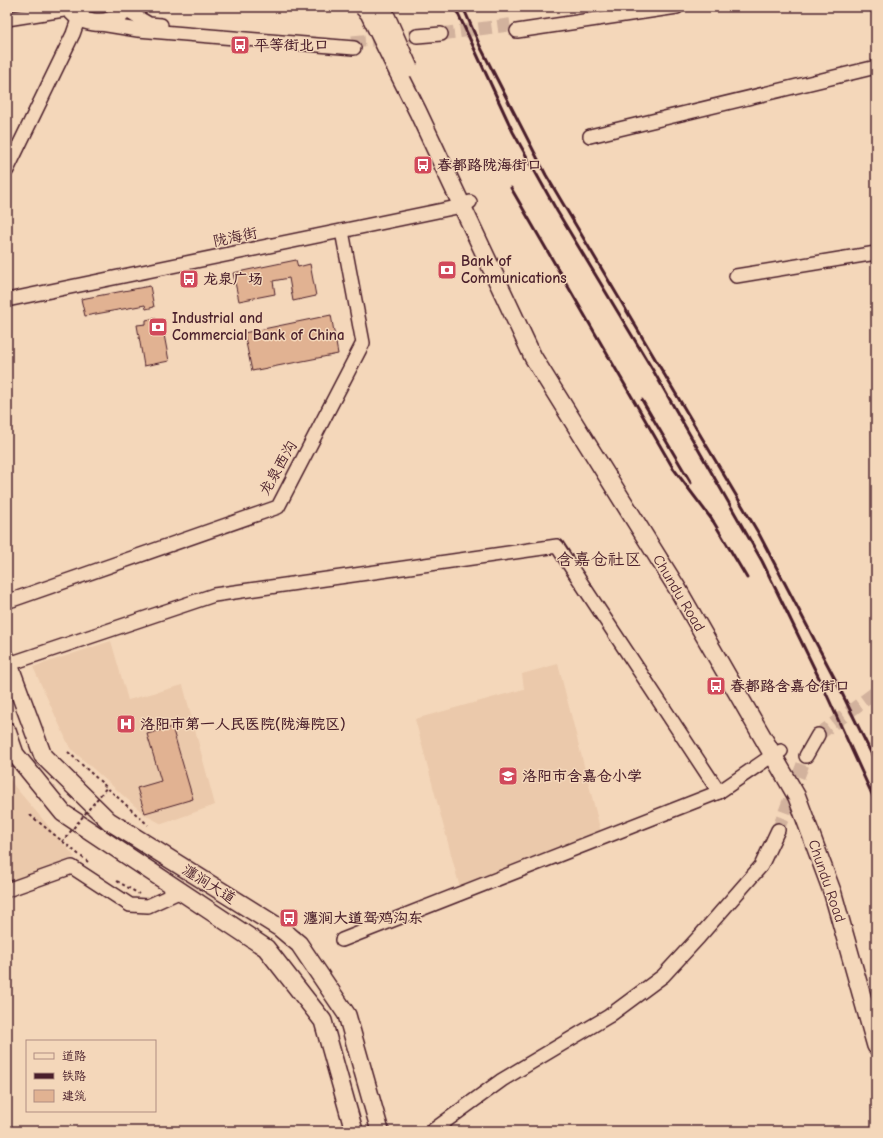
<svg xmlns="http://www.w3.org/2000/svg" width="883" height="1138" font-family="'Comic Neue','LXGW WenKai TC',sans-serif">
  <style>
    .built { fill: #ebc9ab }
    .building { fill: #e1b292; stroke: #4a1f2b }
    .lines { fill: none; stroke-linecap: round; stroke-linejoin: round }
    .minor-tunnel { stroke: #d2b29d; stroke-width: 13; stroke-dasharray: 13 6; stroke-linecap: butt }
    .minor-casing { stroke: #4a1f2b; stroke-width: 16 }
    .major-casing { stroke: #4a1f2b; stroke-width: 20 }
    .path { stroke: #4a1f2b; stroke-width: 2; stroke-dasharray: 3 3; stroke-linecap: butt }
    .minor { stroke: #f4d7ba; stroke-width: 13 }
    .major { stroke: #f4d7ba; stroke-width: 17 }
    .rail { stroke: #4a1f2b; stroke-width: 3 }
    .major-bridge-casing { stroke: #4a1f2b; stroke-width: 20; stroke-linecap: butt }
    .path-bridge { stroke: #4a1f2b; stroke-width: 2; stroke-dasharray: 3 3; stroke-linecap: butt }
    .major-bridge { stroke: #f4d7ba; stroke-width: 17 }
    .labels { text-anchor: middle; stroke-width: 3; stroke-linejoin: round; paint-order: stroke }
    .poi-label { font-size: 15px; font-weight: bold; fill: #4a1f2b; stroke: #f4d7ba; text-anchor: start }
    .street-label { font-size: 15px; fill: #4a1f2b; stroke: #f4d7ba }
    .quarter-label { font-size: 17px; fill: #4a1f2b; stroke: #f4d7ba }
  </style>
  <rect width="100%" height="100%" fill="#f4d7ba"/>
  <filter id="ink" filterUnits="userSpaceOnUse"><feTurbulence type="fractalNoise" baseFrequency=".025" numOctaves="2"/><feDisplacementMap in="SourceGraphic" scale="8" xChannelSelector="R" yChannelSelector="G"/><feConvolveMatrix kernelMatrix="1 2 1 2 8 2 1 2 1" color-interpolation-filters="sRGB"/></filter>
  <g filter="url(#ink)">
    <g class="built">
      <polygon points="111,641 128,700 183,685 215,805 162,824 145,815 70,748 33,667"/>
      <polygon points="558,664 601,832 460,888 415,719 524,689 522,674"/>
      <polygon points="7,774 15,787 75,857 7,882"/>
    </g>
    <g class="building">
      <polygon points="296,260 298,267 310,264 316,296 293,301 289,278 273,281 275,294 239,301 233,273"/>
      <polygon points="150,286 154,307 146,309 145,305 85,316 81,299"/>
      <polygon points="331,315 338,354 252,371 244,333"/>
      <polygon points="155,318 162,324 169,361 144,366 137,325 146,324 146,320"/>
      <polygon points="172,727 193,799 145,813 137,788 161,781 147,734"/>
    </g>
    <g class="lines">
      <g class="minor-tunnel">
        <polyline points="441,34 516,24"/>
        <polyline points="352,42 417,36"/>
        <polyline points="818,735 876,692"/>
        <polyline points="778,830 806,756"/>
      </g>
      <defs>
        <g id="minor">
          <polyline points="125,10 149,24 161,25"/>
          <polyline points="7,19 70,9"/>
          <polyline points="101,24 138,30 354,48"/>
          <polyline points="517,31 677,7"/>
          <polyline points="417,36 441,34"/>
          <polyline points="590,136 876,67"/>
          <polyline points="7,170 73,34 79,17"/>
          <polyline points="736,276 876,253"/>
          <polyline points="7,300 462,206 470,202"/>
          <polyline points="12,600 278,507 363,343 342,231"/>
          <polyline points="9,664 214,595 557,546 719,792"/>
          <polyline points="806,756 818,735"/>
          <polyline points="7,890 72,867 130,905 148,906 181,891"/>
          <polyline points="342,940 719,792 773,755 781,751"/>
          <polyline points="432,1131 502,1080 609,1016 663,976 699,937 761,866 778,830"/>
        </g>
        <g id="major">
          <path d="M69 7C79 24 106 27 120 15 123 12 125 11 126 7"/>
          <polyline points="398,72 418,112 533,357 677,588 797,797 833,894 876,1046"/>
          <polyline points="7,659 43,756 109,821 280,928 299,944 347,1015 380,1131"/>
          <polyline points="7,731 15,754 63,813 266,948 323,1021 354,1131"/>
        </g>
      </defs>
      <use href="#minor" class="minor-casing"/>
      <use href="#major" class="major-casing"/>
      <g class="path">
        <polyline points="68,752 148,825"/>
        <polyline points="30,815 88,862"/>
        <polyline points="117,881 139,894"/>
      </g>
      <use href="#minor" class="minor"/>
      <use href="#major" class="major"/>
      <g class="rail">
        <polyline points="455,7 513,132 557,211 654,372 762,561 820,680 876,803"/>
        <polyline points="463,7 480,46 546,175 759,534 835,679 876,763"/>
        <polyline points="511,188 673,468 713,521"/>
        <polyline points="642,400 691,483"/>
        <polyline points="710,516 747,578"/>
      </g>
      <defs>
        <g id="major-bridge">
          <polyline points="363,7 369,13 398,72"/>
          <polyline points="382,7 409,68"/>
        </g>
      </defs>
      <use href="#major-bridge" class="major-bridge-casing"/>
      <polyline class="path-bridge" points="62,842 107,787"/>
      <use href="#major-bridge" class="major-bridge"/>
    </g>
  </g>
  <defs>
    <symbol id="bus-square" viewBox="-11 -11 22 22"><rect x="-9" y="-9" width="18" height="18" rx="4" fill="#d1495b" stroke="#f4d7ba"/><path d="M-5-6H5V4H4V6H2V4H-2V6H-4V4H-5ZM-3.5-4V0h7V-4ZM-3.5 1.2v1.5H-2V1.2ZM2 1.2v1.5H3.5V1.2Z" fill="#fff"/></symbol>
    <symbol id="bank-square" viewBox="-11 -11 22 22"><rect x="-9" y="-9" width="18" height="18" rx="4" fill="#d1495b" stroke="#f4d7ba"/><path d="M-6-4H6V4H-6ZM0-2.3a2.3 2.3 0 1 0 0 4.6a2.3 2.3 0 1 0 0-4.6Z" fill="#fff"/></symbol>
    <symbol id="hospital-square" viewBox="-11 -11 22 22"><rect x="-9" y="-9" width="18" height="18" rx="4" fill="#d1495b" stroke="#f4d7ba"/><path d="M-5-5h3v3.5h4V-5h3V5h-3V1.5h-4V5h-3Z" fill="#fff"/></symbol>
    <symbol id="school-square" viewBox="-11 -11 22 22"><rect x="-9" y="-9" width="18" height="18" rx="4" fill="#d1495b" stroke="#f4d7ba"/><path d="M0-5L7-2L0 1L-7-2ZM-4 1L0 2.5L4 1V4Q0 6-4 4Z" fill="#fff"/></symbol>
  </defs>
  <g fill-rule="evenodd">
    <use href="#bus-square" x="229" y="34" width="22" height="22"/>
    <use href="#bus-square" x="412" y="154" width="22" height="22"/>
    <use href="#bank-square" x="436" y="259" width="22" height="22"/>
    <use href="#bus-square" x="178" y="268" width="22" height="22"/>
    <use href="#bank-square" x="147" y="316" width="22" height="22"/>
    <use href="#bus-square" x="705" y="675" width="22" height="22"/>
    <use href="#hospital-square" x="115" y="713" width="22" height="22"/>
    <use href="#school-square" x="497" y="765" width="22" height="22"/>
    <use href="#bus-square" x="278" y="907" width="22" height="22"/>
  </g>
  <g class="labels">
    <g class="poi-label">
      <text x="254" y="50">平等街北口</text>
      <text x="437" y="170">春都路陇海街口</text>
      <text x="461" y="266">Bank of<tspan x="461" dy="17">Communications</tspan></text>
      <text x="203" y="284">龙泉广场</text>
      <text x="172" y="323">Industrial and<tspan x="172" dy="17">Commercial Bank of China</tspan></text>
      <text x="730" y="691">春都路含嘉仓街口</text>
      <text x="140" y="729">洛阳市第一人民医院(陇海院区)</text>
      <text x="522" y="781">洛阳市含嘉仓小学</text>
      <text x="303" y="923">瀍涧大道驾鸡沟东</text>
    </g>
    <g class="street-label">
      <text transform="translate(235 237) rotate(-12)" y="5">陇海街</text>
      <text transform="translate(278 468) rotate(-60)" y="5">龙泉西沟</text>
      <text transform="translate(679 593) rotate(59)" y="5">Chundu Road</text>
      <text transform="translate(827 881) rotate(71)" y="5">Chundu Road</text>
      <text transform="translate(209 884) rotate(32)" y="5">瀍涧大道</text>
    </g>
    <g class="quarter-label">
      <text x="599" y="565">含嘉仓社区</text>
    </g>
  </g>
  <rect width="883" height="1138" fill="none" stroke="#f4d7ba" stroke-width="24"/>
  <rect x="12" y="12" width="859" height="1114" fill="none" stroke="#4a1f2b" stroke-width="1.5" filter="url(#ink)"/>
  <rect x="26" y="1040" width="130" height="72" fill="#f4d7ba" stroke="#b08d81"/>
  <rect x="34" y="1053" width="20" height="6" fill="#f4d7ba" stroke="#b08d81"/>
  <text x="62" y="1060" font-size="12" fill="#4a1f2b">道路</text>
  <rect x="34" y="1073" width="20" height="6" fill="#4a1f2b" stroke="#b08d81"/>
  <text x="62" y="1080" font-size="12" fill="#4a1f2b">铁路</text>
  <rect x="34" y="1090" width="20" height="12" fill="#e1b292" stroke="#b08d81"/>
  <text x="62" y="1100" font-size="12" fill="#4a1f2b">建筑</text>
</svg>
